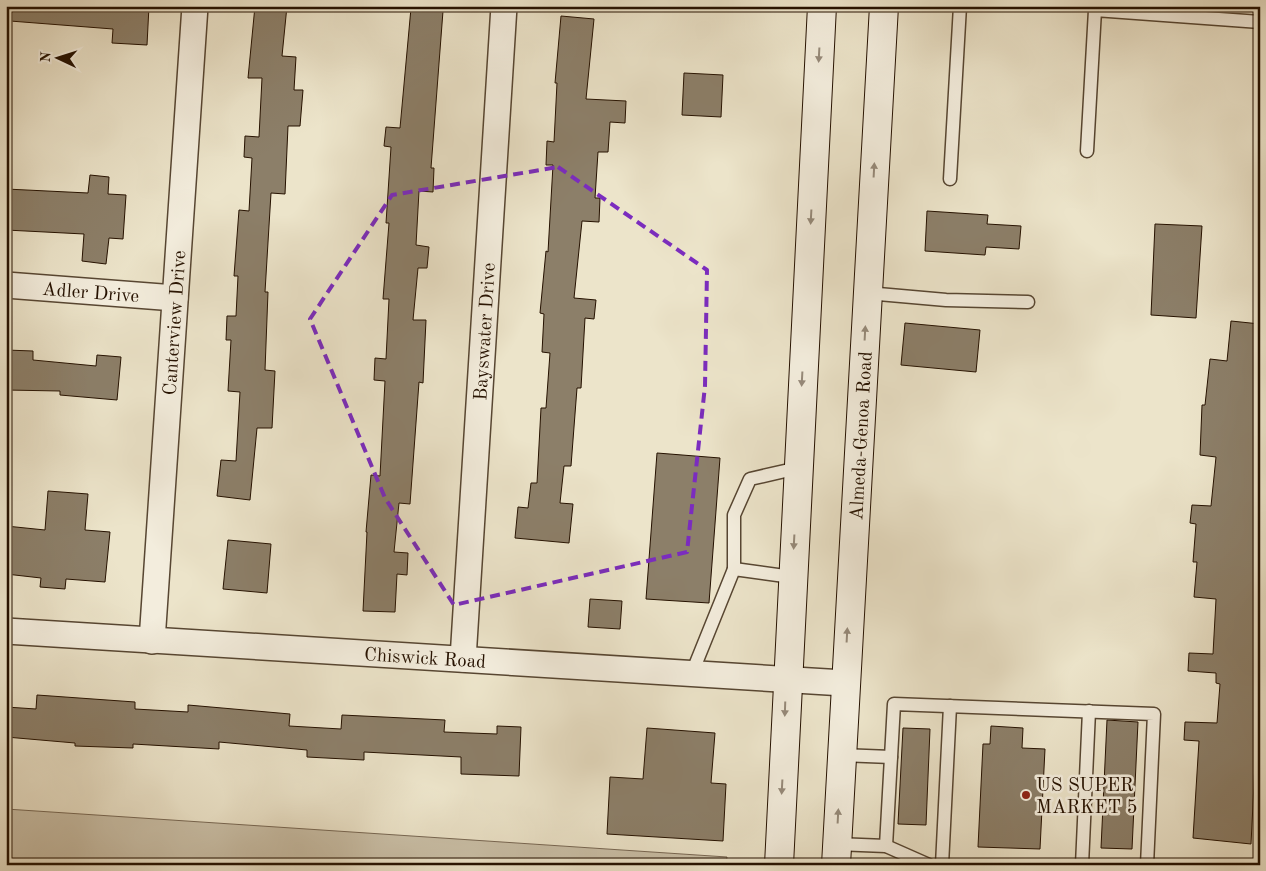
<svg xmlns="http://www.w3.org/2000/svg" width="1266" height="871" font-family="'Old Standard TT',serif">
  <style>
    .green { fill: #cac0a8; stroke: #786854 }
    .building { fill: #8c7f69; stroke: #251100 }
    .lines { fill: none; stroke-linecap: round; stroke-linejoin: round }
    .lane-casing { stroke: #574632; stroke-width: 15 }
    .street-casing { stroke: #574632; stroke-width: 28 }
    .secondary-casing { stroke: #251100; stroke-width: 30 }
    .lane { stroke: #f3eddd; stroke-width: 12 }
    .street { stroke: #f3eddd; stroke-width: 25 }
    .secondary { stroke: #f3eddd; stroke-width: 28 }
    .oneway { fill: #968a7a }
    .marked { fill: none; stroke: #7b2cbf; stroke-width: 4; stroke-dasharray: 10 6; stroke-linejoin: round }
    .poi-dot { fill: #8f2418; stroke: #f3eddd; stroke-width: 2 }
    .labels { text-anchor: middle; stroke-width: 5; stroke-linejoin: round; paint-order: stroke }
    .street-label { font-size: 19px; fill: #251100; stroke: #f3eddd }
    .poi-label { font-size: 19px; fill: #251100; stroke: #f3eddd; text-anchor: start }
  </style>
  <rect width="100%" height="100%" fill="#ece4ca"/>
  <filter id="stains"><feTurbulence type="fractalNoise" baseFrequency=".004" numOctaves="4"/><feColorMatrix values="0 0 0 0 .2 0 0 0 0 .09 0 0 0 0 .02 0 0 0 .5 -.17"/></filter>
  <radialGradient id="worn" r=".72"><stop offset=".6" stop-color="#630" stop-opacity="0"/><stop offset="1" stop-color="#630" stop-opacity=".3"/></radialGradient>
  <polygon class="green" points="6,809 727,857 726,865 6,865"/>
  <g class="building">
    <polygon points="10,6 149,6 147,45 112,43 113,29 10,21"/>
    <polygon points="255,6 287,6 282,56 296,57 294,90 303,90 300,126 288,126 285,194 271,193 265,292 268,292 265,370 275,371 272,428 257,428 250,500 217,496 221,460 236,461 240,392 228,391 231,340 226,340 227,316 236,316 238,276 234,276 239,210 249,211 252,158 244,157 245,136 259,137 262,78 248,78"/>
    <polygon points="411,8 443,11 431,168 434,168 433,192 419,191 416,245 429,247 427,268 418,268 413,320 426,320 423,383 419,382 410,504 399,503 394,552 408,553 407,575 397,574 395,612 363,611 367,532 366,532 371,475 380,476 385,381 374,380 375,358 386,359 389,299 383,299 389,223 386,223 391,147 384,146 386,127 400,128"/>
    <polygon points="561,16 594,19 586,99 626,101 625,123 610,122 608,152 598,152 595,198 600,198 599,222 582,221 574,298 596,300 594,319 585,318 581,388 577,388 571,466 564,466 560,503 573,504 569,543 515,538 518,507 528,508 531,483 537,483 541,408 546,408 550,353 542,352 544,314 540,313 546,251 548,252 553,165 546,165 547,141 554,142 557,83 555,83"/>
    <polygon points="684,73 723,75 721,117 682,115"/>
    <polygon points="90,175 109,177 108,194 126,195 123,239 109,238 106,264 82,261 84,234 6,230 6,189 88,193"/>
    <polygon points="927,211 988,215 987,224 1021,226 1019,249 986,247 985,255 925,251"/>
    <polygon points="1155,224 1202,226 1196,318 1151,315"/>
    <polygon points="1231,321 1260,324 1260,744 1256,743 1251,844 1193,838 1199,741 1184,740 1185,722 1217,723 1220,684 1216,683 1216,673 1188,671 1189,653 1213,654 1216,599 1194,597 1197,562 1193,562 1196,524 1190,523 1192,505 1211,506 1216,457 1200,455 1202,405 1205,405 1210,359 1227,361"/>
    <polygon points="905,323 980,330 976,372 901,365"/>
    <polygon points="6,350 33,351 33,360 96,366 97,355 121,357 117,400 60,395 60,391 6,390"/>
    <polygon points="657,453 720,458 709,603 646,599"/>
    <polygon points="48,491 88,494 85,530 110,532 105,582 66,579 65,589 40,587 41,578 6,574 6,526 45,530"/>
    <polygon points="228,540 271,544 267,593 223,589"/>
    <polygon points="590,599 622,601 620,629 588,627"/>
    <polygon points="37,695 135,702 135,709 188,712 188,705 290,714 289,726 341,729 342,715 445,720 444,732 497,734 497,726 521,727 519,776 461,774 461,757 364,752 364,760 307,757 307,750 219,742 219,749 133,744 133,748 75,746 75,743 6,737 6,707 36,709"/>
    <polygon points="1107,720 1138,722 1132,849 1101,848"/>
    <polygon points="991,726 1023,728 1022,748 1045,749 1040,849 978,847 983,744 990,744"/>
    <polygon points="647,728 715,733 711,783 726,784 723,841 607,834 610,777 643,779"/>
    <polygon points="903,728 930,729 926,825 898,824"/>
  </g>
  <g class="lines">
    <defs>
      <g id="lane">
        <polyline points="1087,151 1095,10 1260,22"/>
        <polyline points="950,179 960,6"/>
        <polyline points="867,293 946,300 1028,302"/>
        <polyline points="734,569 734,515 750,479 798,468"/>
        <polyline points="692,673 734,569 792,577"/>
        <polyline points="841,755 891,757"/>
        <polyline points="836,844 886,846 929,865"/>
        <polyline points="886,846 894,704 1154,714 1147,865"/>
        <polyline points="942,865 950,706"/>
        <polyline points="1082,865 1089,711"/>
      </g>
      <g id="street">
        <path id="s1" d="M6 285 175 298"/>
        <path id="s2" d="M6 631 844 683"/>
        <path id="s3" d="M152 641 195 6"/>
        <path id="s4" d="M463 659 504 6"/>
      </g>
      <g id="secondary">
        <polyline points="779,865 822,6"/>
        <path id="s5" d="M836 865 884 6"/>
      </g>
    </defs>
    <use href="#lane" class="lane-casing"/>
    <use href="#street" class="street-casing"/>
    <use href="#secondary" class="secondary-casing"/>
    <use href="#lane" class="lane"/>
    <use href="#street" class="street"/>
    <use href="#secondary" class="secondary"/>
  </g>
  <defs><path id="oneway-solid" d="M-6-.8H1V-3.2L6.5 0L1 3.2V.8H-6Z" transform="scale(1.25)"/></defs>
  <g class="oneway">
    <use href="#oneway-solid" transform="translate(819 55) rotate(93)"/>
    <use href="#oneway-solid" transform="translate(874 170) rotate(-87)"/>
    <use href="#oneway-solid" transform="translate(811 217) rotate(93)"/>
    <use href="#oneway-solid" transform="translate(865 333) rotate(-87)"/>
    <use href="#oneway-solid" transform="translate(802 379) rotate(93)"/>
    <use href="#oneway-solid" transform="translate(794 542) rotate(93)"/>
    <use href="#oneway-solid" transform="translate(847 635) rotate(-87)"/>
    <use href="#oneway-solid" transform="translate(785 709) rotate(92)"/>
    <use href="#oneway-solid" transform="translate(782 787) rotate(93)"/>
    <use href="#oneway-solid" transform="translate(838 816) rotate(-87)"/>
  </g>
  <path class="marked" d="M558 167 707 270 705 386 687 552 454 605 385 498 310 319 392 195Z"/>
  <circle class="poi-dot" cx="1026" cy="795" r="5"/>
  <g class="labels">
    <g class="street-label">
      <text dy="7" stroke="none"><textPath href="#s1" startOffset="85">Adler Drive</textPath></text>
      <text dy="7" stroke="none"><textPath href="#s3" startOffset="319">Canterview Drive</textPath></text>
      <text dy="7" stroke="none"><textPath href="#s4" startOffset="328">Bayswater Drive</textPath></text>
      <text dy="7" stroke="none"><textPath href="#s5" startOffset="430">Almeda-Genoa Road</textPath></text>
      <text dy="7" stroke="none"><textPath href="#s2" startOffset="420">Chiswick Road</textPath></text>
    </g>
    <g class="poi-label">
      <text x="1036" y="791">US SUPER<tspan x="1036" dy="22">MARKET 5</tspan></text>
    </g>
  </g>
  <rect width="1266" height="871" fill="none" stroke="#ece4ca" stroke-width="25"/>
  <rect x="8" y="8" width="1251" height="856" fill="none" stroke="#251100" stroke-width="2.5"/>
  <rect x="12" y="12" width="1241" height="846" fill="none" stroke="#251100"/>
  <g transform="translate(58 58) rotate(274)" stroke="#f3eddd" stroke-width="4" paint-order="stroke">
  <path d="M0-4L9 19L0 12L-9 19Z" fill="#251100"/>
  <text y="-8" font-size="14" font-weight="bold" text-anchor="middle" fill="#251100">N</text>
  </g>
  <rect width="100%" height="100%" filter="url(#stains)"/>
  <rect width="100%" height="100%" fill="url(#worn)"/>
</svg>
